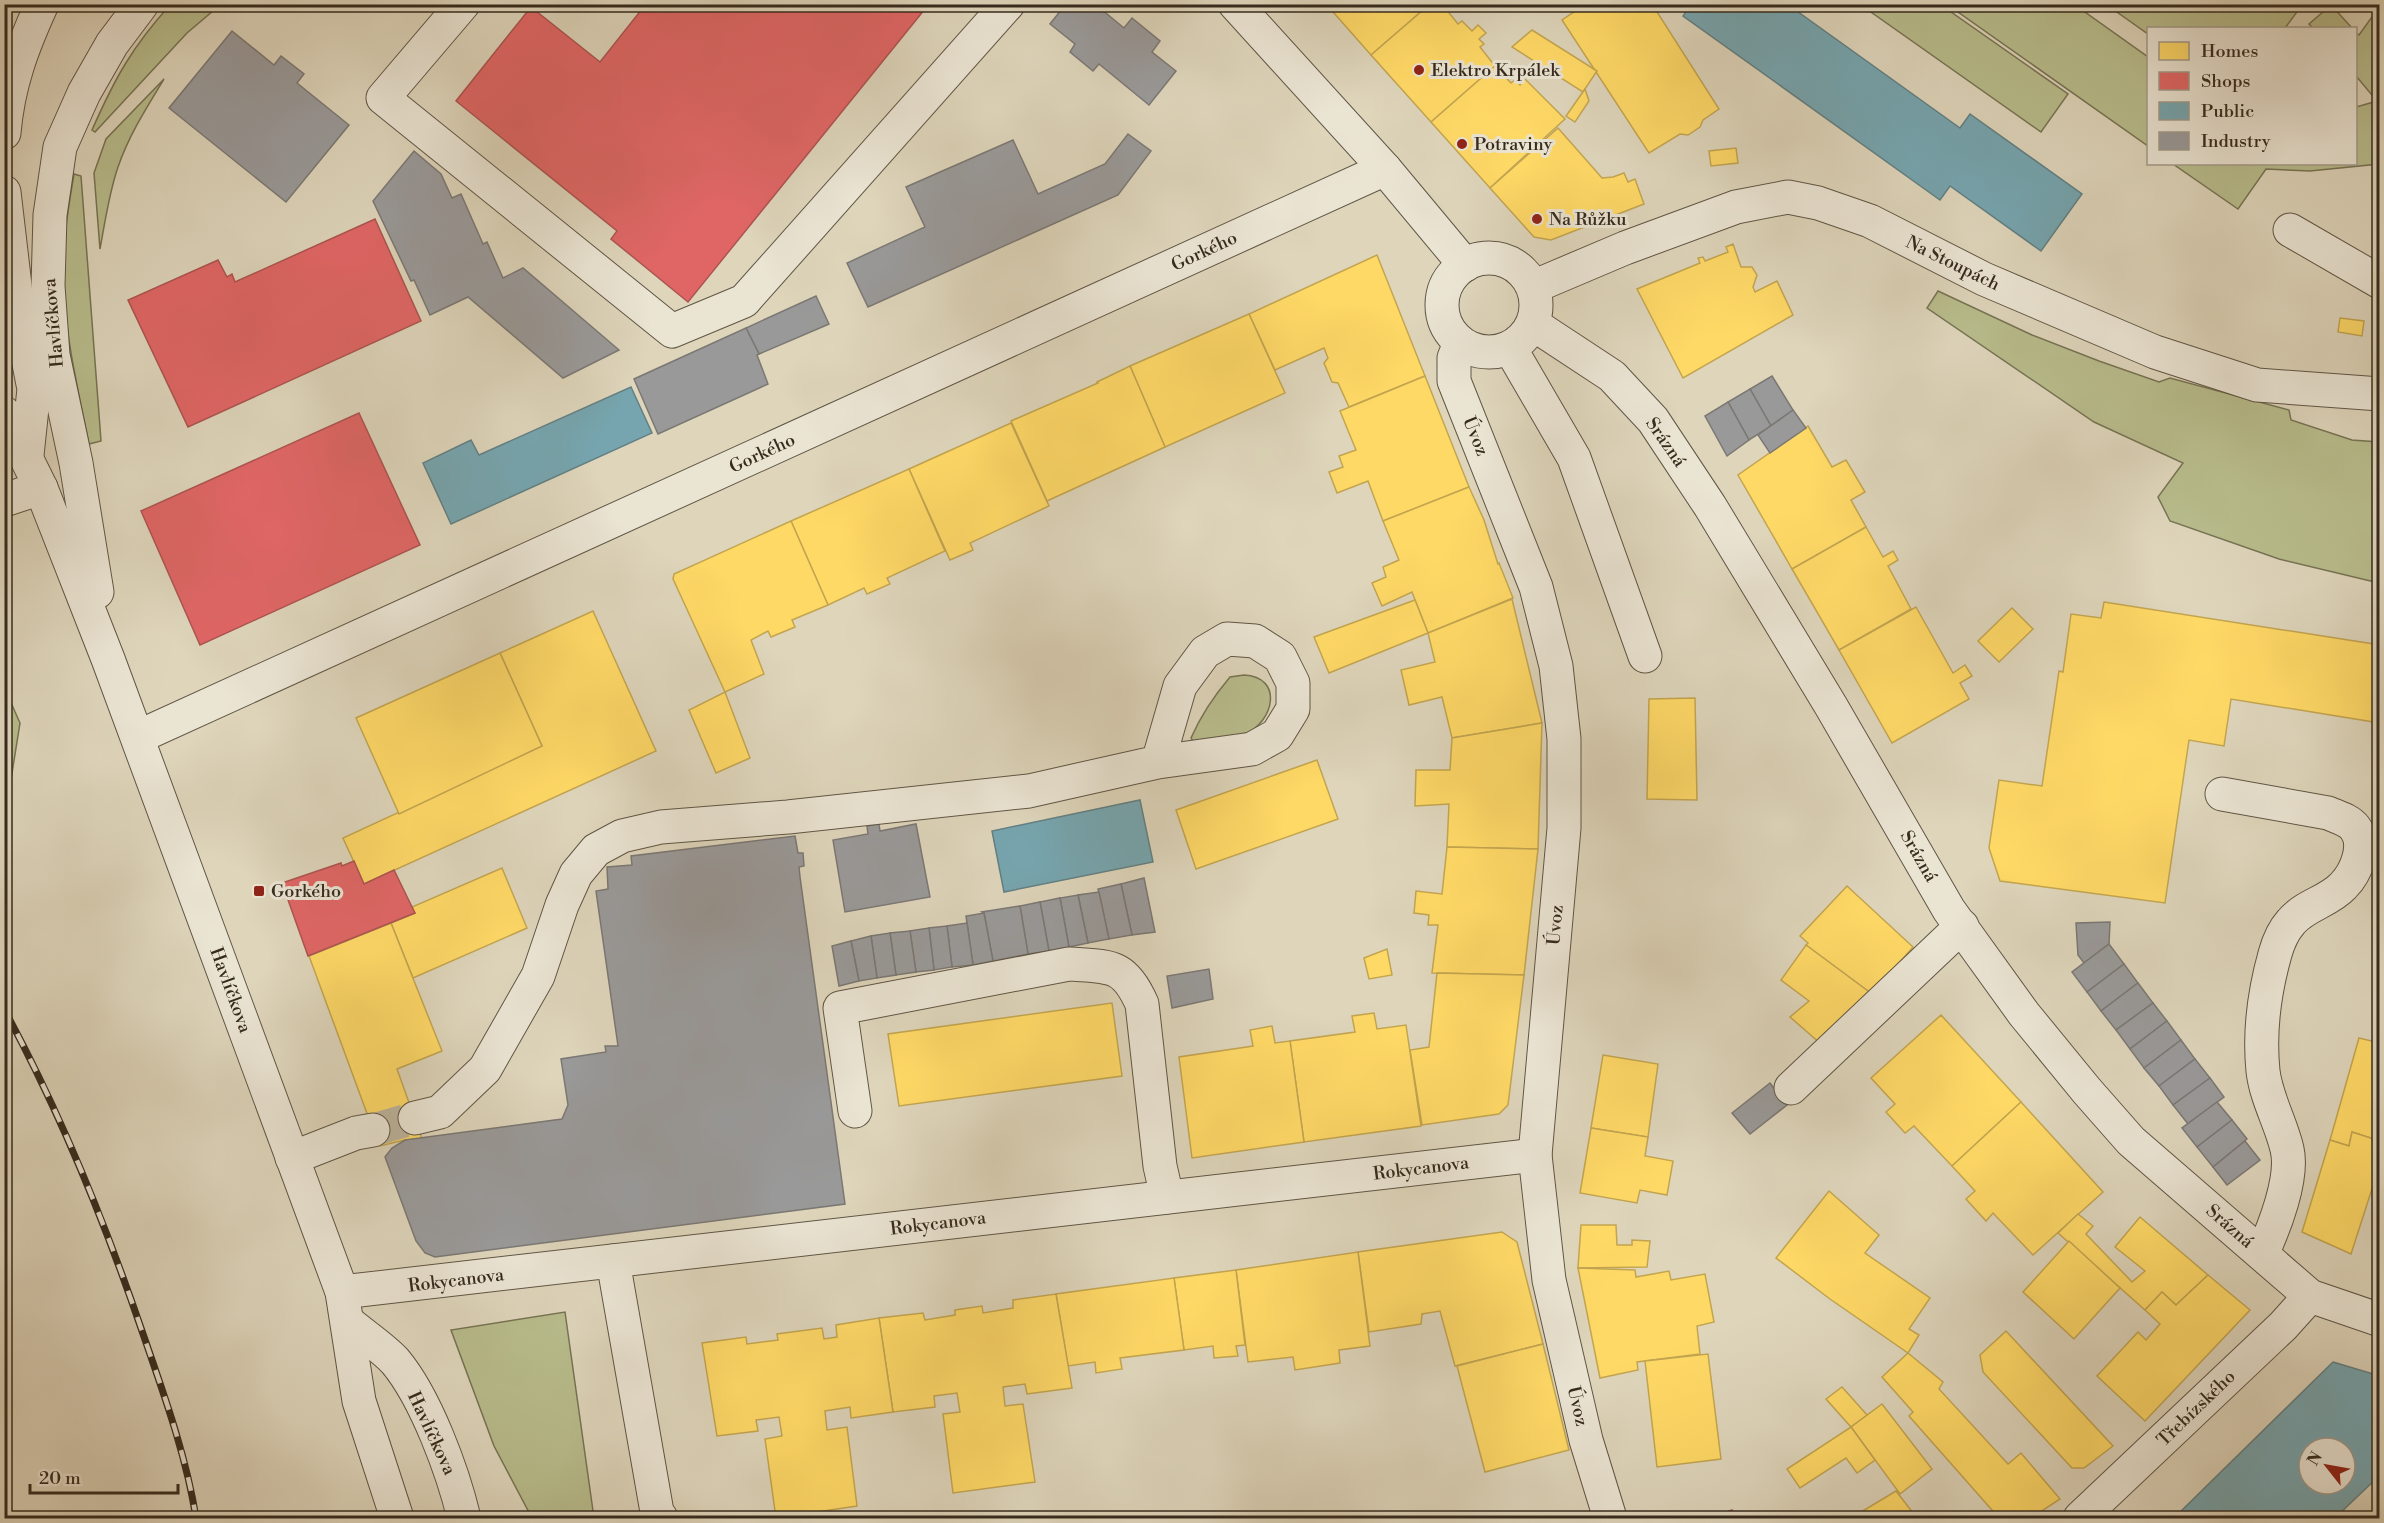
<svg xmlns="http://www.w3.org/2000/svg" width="2384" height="1523" font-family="'Libre Bodoni',serif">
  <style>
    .green { fill: #b8bc8c; stroke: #777455; stroke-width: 1.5 }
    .homes { fill: #ffd966; stroke: #c3a550; stroke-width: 1.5 }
    .shops { fill: #e06666; stroke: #ad5450; stroke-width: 1.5 }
    .public { fill: #76a5af; stroke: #638084; stroke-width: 1.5; fill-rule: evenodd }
    .industry { fill: #999; stroke: #7b7874; stroke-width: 1.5 }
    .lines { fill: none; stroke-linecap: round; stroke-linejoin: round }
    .minor-tunnel { stroke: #bcb39c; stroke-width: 33; stroke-dasharray: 33 16; stroke-linecap: butt }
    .minor-casing { stroke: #605645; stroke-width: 35 }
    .minor { stroke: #eae4d3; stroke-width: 33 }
    .rail-casing { stroke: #362b1e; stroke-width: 7 }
    .rail { stroke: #eae4d3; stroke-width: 4.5; stroke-dasharray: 14; stroke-linecap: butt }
    .poi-dot { fill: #8f2418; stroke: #eae4d3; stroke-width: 2 }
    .labels { text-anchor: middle; stroke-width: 6; stroke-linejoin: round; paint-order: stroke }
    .poi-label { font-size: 18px; fill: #362b1e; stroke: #eae4d3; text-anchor: start }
    .street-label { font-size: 18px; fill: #362b1e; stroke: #eae4d3 }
  </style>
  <rect width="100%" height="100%" fill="#ded5bb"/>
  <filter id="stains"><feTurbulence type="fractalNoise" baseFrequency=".00333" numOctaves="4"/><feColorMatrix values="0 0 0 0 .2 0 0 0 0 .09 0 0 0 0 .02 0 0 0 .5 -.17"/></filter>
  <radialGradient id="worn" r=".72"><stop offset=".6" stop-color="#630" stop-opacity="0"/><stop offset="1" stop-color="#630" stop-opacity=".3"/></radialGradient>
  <g class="green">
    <path d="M170 5H220L187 33 95 132 92 130C115 78 132 47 170 5Z"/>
    <polygon points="1861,5 1941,5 2068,94 2041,132"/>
    <polygon points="1948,5 2075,5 2148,57 2148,146"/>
    <polygon points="2107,5 2302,4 2302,5 2285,28 2148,28 2148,34"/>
    <polygon points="2331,5 2352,28 2313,28 2309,24"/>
    <polygon points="2379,7 2379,164 2310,171 2266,169 2238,209 2173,164 2356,164 2356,107 2377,101 2356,76 2356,33 2359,35"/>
    <path d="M164 79C147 107 129 135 118 167 109 193 105 222 100 249L94 173 106 139Z"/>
    <path d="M74 174 81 176 101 441 89 444C79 394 67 344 64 294 61 254 67 214 74 174Z"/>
    <polygon points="1938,291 2032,335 2099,361 2159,382 2170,378 2289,410 2291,420 2352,440 2379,442 2379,583 2279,559 2170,521 2158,497 2183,463 2094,422 1927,308"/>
    <path d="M1244 675C1284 677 1274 722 1245 734 1230 740 1210 741 1194 743L1191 738C1201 715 1214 696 1230 677Z"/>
    <polygon points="5,689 20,723 5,817"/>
    <polygon points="565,1312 594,1518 532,1518 494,1446 451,1330"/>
  </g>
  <g class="homes">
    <polygon points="1326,4 1430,4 1371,55"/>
    <polygon points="1430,4 1442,4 1458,24 1462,21 1472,31 1478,25 1486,33 1479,39 1484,44 1480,47 1495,66 1431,122 1371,55"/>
    <polygon points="1586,4 1652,4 1719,109 1703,120 1700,127 1688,135 1680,134 1649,153 1562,20"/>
    <polygon points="1532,30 1597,71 1583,92 1512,47"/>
    <polygon points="1495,66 1511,83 1515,80 1520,85 1525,79 1565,119 1490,188 1431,122"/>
    <polygon points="1585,89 1589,101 1575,122 1566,116"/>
    <polygon points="1558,128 1602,178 1613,177 1624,173 1628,182 1635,179 1644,204 1551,240 1534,237 1490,188"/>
    <polygon points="1736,148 1738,163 1711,166 1709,151"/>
    <polygon points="1733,244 1741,267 1752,267 1757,275 1753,287 1755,292 1777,281 1793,315 1683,378 1637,289 1700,263 1698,258 1703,257 1705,261 1728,252 1726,247"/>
    <polygon points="1377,255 1425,376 1349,407 1338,383 1332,382 1324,363 1328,358 1324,348 1275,370 1249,314"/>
    <polygon points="1249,314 1285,393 1165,447 1130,366"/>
    <polygon points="2340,318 2364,321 2362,336 2338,332"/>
    <polygon points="1130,366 1165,447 1047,501 1011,421 1098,383 1097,382"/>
    <polygon points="1425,376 1469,487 1383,521 1368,481 1337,493 1329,472 1343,467 1339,456 1356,450 1340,411"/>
    <polygon points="1011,423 1049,506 970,543 973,550 950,560 909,469"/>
    <polygon points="1808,426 1832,467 1846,460 1865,492 1851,500 1866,527 1792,569 1738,475"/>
    <polygon points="909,469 945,551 887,578 890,584 867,594 864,588 828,605 791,521"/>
    <polygon points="1469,487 1484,520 1498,564 1499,563 1513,598 1428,633 1412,592 1382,606 1372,583 1386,577 1383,567 1399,560 1383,521"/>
    <polygon points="791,521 828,605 792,620 795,627 771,637 768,631 751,640 764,674 725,692 673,579 674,574"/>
    <polygon points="1866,527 1883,557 1893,551 1898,560 1888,566 1911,609 1839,650 1792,569"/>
    <polygon points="1512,599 1542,723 1452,738 1442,697 1409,705 1401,670 1435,662 1428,633"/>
    <polygon points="1415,600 1428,633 1329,673 1314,637"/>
    <polygon points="2104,602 2380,645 2380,723 2231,699 2224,746 2189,740 2165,903 2000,881 1989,848 1999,780 2042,786 2059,671 2063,672 2071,614 2101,618"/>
    <polygon points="1916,607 1953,673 1965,665 1972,676 1960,683 1969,699 1892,743 1839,650"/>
    <polygon points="2012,608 2033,629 1999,662 1978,641"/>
    <polygon points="593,611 656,751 364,884 343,838 542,746 500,653"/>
    <polygon points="500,653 542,746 399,814 356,718"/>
    <polygon points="725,692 750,758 716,773 689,710"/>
    <polygon points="1695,698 1697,800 1647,799 1649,699"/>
    <polygon points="1542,723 1538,849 1447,847 1449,804 1415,806 1416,770 1450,770 1452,738"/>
    <polygon points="1317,760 1338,819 1196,869 1176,810"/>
    <polygon points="1447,847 1538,849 1524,975 1432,973 1438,925 1428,925 1429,915 1414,913 1416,891 1442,894"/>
    <polygon points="502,868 527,928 413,978 391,923 415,913 412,907"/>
    <polygon points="1847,886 1913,947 1872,994 1806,945 1808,943 1800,936"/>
    <polygon points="391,923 442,1051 397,1069 422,1139 405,1140 379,1146 309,956"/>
    <polygon points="1806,945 1872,994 1821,1044 1790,1017 1809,1001 1781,980"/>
    <polygon points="1387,949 1392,975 1369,979 1364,958"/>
    <polygon points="1437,973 1524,975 1508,1105 1499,1114 1422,1125 1410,1050 1429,1047"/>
    <polygon points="1112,1003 1122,1076 899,1106 888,1034"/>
    <polygon points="1374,1013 1377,1029 1406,1025 1421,1126 1304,1142 1290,1041 1355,1032 1352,1016"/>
    <polygon points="1941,1015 2021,1102 1952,1166 1914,1126 1905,1133 1886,1112 1895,1104 1871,1078"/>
    <polygon points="1272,1026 1275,1043 1290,1041 1304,1142 1192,1158 1179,1057 1253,1046 1250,1030"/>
    <polygon points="2359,1038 2380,1043 2380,1141 2352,1132 2349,1146 2330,1140"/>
    <polygon points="1603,1055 1658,1064 1648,1137 1591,1128"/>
    <polygon points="2021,1102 2103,1192 2033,1255 1993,1213 1986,1221 1966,1199 1975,1191 1952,1166"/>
    <polygon points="1591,1128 1648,1137 1645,1156 1673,1161 1667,1195 1640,1190 1637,1203 1580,1193"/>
    <polygon points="2352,1132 2380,1141 2380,1164 2351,1254 2302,1232 2330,1140 2349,1146"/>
    <polygon points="1829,1191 1879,1235 1865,1253 1930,1298 1909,1329 1919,1335 1908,1353 1830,1299 1776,1258"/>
    <polygon points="2078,1214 2093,1226 2086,1234 2132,1282 2145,1271 2115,1247 2140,1217 2208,1275 2176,1305 2162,1292 2145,1310 2058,1233"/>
    <polygon points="1581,1225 1616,1225 1617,1245 1632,1245 1632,1240 1650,1241 1647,1267 1578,1268"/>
    <polygon points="1502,1232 1517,1242 1543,1344 1455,1366 1440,1311 1422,1314 1421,1324 1369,1332 1358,1252"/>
    <polygon points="2380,1240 2380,1263 2372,1261"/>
    <polygon points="2069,1241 2120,1288 2074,1339 2023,1292"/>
    <polygon points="1358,1252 1370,1346 1339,1350 1340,1363 1295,1370 1293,1357 1248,1362 1236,1270"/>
    <polygon points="1578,1268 1635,1270 1636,1277 1669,1271 1671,1280 1705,1274 1714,1322 1697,1326 1700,1354 1637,1362 1638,1370 1600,1378"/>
    <polygon points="1236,1270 1245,1345 1236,1346 1238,1356 1214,1358 1213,1346 1184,1350 1174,1278"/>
    <polygon points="2208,1275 2250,1310 2145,1421 2097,1376 2138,1332 2146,1340 2160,1324 2145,1310 2162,1292 2176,1305"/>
    <polygon points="1174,1278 1184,1350 1120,1358 1122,1369 1096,1373 1095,1362 1068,1366 1056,1294"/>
    <polygon points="1056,1294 1072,1388 1027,1394 1025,1384 1003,1387 1005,1406 1023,1404 1035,1482 953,1493 943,1414 960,1412 957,1393 934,1396 935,1407 893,1412 879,1318 923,1313 925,1320 955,1315 955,1310 982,1306 983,1313 1013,1308 1013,1300"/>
    <polygon points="879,1318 893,1412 851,1418 850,1407 825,1411 827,1430 847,1427 857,1506 776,1518 765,1439 782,1436 779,1417 756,1420 758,1431 717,1436 702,1343 746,1337 747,1344 778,1340 777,1334 822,1328 824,1339 837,1337 836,1325"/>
    <polygon points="2006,1331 2113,1446 2084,1468 2072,1468 1983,1372 1980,1355"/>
    <polygon points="1543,1344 1569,1450 1485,1472 1457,1366"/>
    <polygon points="1908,1353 1943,1382 1939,1389 2008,1464 2021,1453 2060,1499 2031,1518 1999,1518 1909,1416 1913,1412 1882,1377"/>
    <polygon points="1708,1354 1721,1459 1657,1467 1645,1361"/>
    <polygon points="1842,1387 1868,1416 1851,1427 1826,1399"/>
    <polygon points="1882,1404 1932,1469 1900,1494 1851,1427"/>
    <polygon points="1851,1427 1875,1460 1857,1473 1846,1458 1800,1488 1787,1469"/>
    <polygon points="1896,1491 1917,1518 1851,1518"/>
  </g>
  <g class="shops">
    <polygon points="646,4 929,4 688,302 611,239 617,231 456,101 531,7 600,62"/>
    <polygon points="375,219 421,321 188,427 128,300 218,260 227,277 232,274 235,282"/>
    <polygon points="359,413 420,545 200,645 141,511"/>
    <polygon points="354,861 364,884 394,870 415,913 308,956 282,883 341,863 342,866"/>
    <polygon points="1732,1510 1734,1518 1709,1518"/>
  </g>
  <g class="public">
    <polygon points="1691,4 1787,4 1960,128 1970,114 2082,194 2041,251 1950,186 1940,200 1683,16"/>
    <polygon points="631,387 652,433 451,524 423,463 471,440 479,455"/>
    <polygon points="1140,800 1153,862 1004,892 992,831"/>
    <path d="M2333 1362 2380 1376V1475L2335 1518H2174ZM2309 1448H2345V1484H2309Z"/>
  </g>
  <g class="industry">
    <polygon points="1066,4 1095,4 1124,28 1132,18 1160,41 1152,52 1176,71 1149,105 1099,64 1093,71 1070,52 1075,44 1050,24"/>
    <polygon points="232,31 274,65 281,56 304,74 297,83 349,125 286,202 169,108"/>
    <polygon points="1128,134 1151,151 1118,195 868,307 847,263 925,227 906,187 1013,140 1038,194 1105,164"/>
    <polygon points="414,151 441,174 452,198 461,194 483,244 487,242 503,278 523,268 619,350 563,378 468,297 430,315 414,280 411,281 373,201"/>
    <polygon points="816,296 829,324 759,354 746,328"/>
    <polygon points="746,328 759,354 757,355 768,384 658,434 634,379"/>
    <polygon points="1772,376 1793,410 1771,426 1750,389"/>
    <polygon points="1750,389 1771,426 1749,440 1728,402"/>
    <polygon points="1728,402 1749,440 1727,456 1705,416"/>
    <polygon points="1793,410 1806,428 1770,453 1758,435"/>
    <polygon points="879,824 880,831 916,824 930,897 845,912 833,840 868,834 867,826"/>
    <polygon points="795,836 798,853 803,853 804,866 799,867 800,877 845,1204 435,1257 425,1253 416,1241 385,1157 392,1148 405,1140 562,1119 568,1105 561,1059 606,1052 605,1046 618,1046 596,891 608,889 607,867 632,865 631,856"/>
    <polygon points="1144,878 1155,932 1132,935 1121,884"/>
    <polygon points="1121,884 1132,935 1109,939 1098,889"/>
    <polygon points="1099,892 1109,939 1088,943 1078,895"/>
    <polygon points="1078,895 1088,943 1069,947 1060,898"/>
    <polygon points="1060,898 1069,947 1049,951 1040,902"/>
    <polygon points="1040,902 1049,951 1028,954 1020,906"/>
    <polygon points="1020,906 1028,954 993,961 984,913 982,912"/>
    <polygon points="984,913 993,961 973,965 966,916"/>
    <polygon points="2110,922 2109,944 2084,963 2078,955 2076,923"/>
    <polygon points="967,923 973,965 952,967 947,926"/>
    <polygon points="947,926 952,967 934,970 929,928"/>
    <polygon points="929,928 934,970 916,972 910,931"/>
    <polygon points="910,931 916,972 896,975 890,933"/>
    <polygon points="890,933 896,975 877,978 871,936"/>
    <polygon points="871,936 877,978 859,981 851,941"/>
    <polygon points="851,941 859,981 839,986 832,946"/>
    <polygon points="2109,944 2124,964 2087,992 2072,972"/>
    <polygon points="2124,964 2138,983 2101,1011 2087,992"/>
    <polygon points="1209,969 1213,999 1172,1008 1167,976"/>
    <polygon points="2138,983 2153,1003 2116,1030 2101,1011"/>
    <polygon points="2153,1003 2167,1021 2130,1049 2116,1030"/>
    <polygon points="2167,1021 2181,1040 2144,1068 2130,1049"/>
    <polygon points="2181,1040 2195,1059 2159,1086 2144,1068"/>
    <polygon points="2195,1059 2210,1078 2173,1105 2159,1086"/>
    <polygon points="2210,1078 2224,1097 2188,1124 2173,1105"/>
    <polygon points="1770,1083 1787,1105 1750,1134 1732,1113"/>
    <polygon points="2217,1102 2232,1120 2197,1147 2182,1128"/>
    <polygon points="2232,1120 2247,1139 2213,1167 2197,1147"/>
    <polygon points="2245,1141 2260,1160 2227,1185 2213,1167"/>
  </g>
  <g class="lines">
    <polyline class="minor-tunnel" points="373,1130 415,1118"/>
    <defs>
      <g id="minor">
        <polyline points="463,4 383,98 672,331 744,301 1008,4"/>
        <polyline points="1235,4 1385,169 1465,265"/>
        <path d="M4 133C8 85 22 48 42 4"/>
        <polyline points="4,192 17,303 34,389 27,455"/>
        <polyline points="2290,230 2380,282"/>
        <circle cx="1489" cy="305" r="47"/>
        <polyline points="1533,287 1625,248 1736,207 1788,197 1818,203 1870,221 1984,279 2155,352 2257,385 2380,394"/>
        <polyline points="1533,324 1612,376 1653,420 1710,506 1831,706 1949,910 2024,1014 2087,1091 2131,1141 2310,1296 2380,1320"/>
        <polyline points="1460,343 1454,358 1454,381 1536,587 1556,666 1564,739 1564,828 1535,1155 1549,1280 1586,1440 1610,1518"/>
        <polyline points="1510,348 1574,458 1645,656"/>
        <polyline points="4,413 41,488 108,659 342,1292 359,1401 397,1518"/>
        <polyline points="4,500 41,488"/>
        <polyline points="97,592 76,463 53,355 48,286 50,215 60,147 84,93 112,44 142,4"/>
        <polyline points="138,737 1385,169"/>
        <path d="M2222 794 2328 813C2337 817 2349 820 2355 828 2368 845 2356 873 2343 886 2328 902 2305 905 2291 922 2283 931 2278 943 2275 954 2264 993 2259 1031 2263 1071 2266 1098 2281 1123 2287 1149 2294 1178 2274 1228 2262 1254"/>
        <polyline points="1791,1088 1962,926"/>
        <path d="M855 1111 840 1008 1069 964C1110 967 1124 963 1142 1004L1160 1166 1167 1197"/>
        <polyline points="415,1118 440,1112 485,1069 538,976 562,905 576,874 596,850 622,836 661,827 788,817 1029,791 1158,762 1252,749 1277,735 1293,709 1293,683 1280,657 1255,641 1227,639 1205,652 1180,686 1158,762"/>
        <polyline points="292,1158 356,1133 373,1130"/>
        <polyline points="613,1261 657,1512 661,1518"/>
        <polyline points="342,1292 1535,1155"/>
        <path d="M348 1322C363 1335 382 1347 395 1361 426 1398 453 1472 464 1518"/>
        <polyline points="2080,1518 2283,1326 2310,1296"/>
      </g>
    </defs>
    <use href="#minor" class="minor-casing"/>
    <use href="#minor" class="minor"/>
    <defs>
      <path id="rail" d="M4 1009C60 1112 104 1220 142 1331 163 1392 186 1454 196 1518"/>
    </defs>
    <use href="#rail" class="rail-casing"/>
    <use href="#rail" class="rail"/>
  </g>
  <g class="poi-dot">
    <circle cx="1419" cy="70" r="6"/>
    <circle cx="1462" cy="144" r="6"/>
    <circle cx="1537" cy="219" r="6"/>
    <rect x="253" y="885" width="12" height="12" rx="3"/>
  </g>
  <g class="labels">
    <g class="poi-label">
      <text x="1431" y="76">Elektro Krpálek</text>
      <text x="1474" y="150">Potraviny</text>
      <text x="1549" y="225">Na Růžku</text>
      <text x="271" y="897">Gorkého</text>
    </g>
    <g class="street-label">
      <text transform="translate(1204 251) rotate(-25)" y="6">Gorkého</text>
      <text transform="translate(1953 263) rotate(26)" y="6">Na Stoupách</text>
      <text transform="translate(53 323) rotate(-95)" y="6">Havlíčkova</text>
      <text transform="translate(1476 436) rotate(68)" y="6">Úvoz</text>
      <text transform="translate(1666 442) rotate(55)" y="6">Srázná</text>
      <text transform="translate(762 453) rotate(-25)" y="6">Gorkého</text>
      <text transform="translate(1919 856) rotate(60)" y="6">Srázná</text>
      <text transform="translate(1555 925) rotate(-85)" y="6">Úvoz</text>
      <text transform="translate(231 990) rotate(70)" y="6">Havlíčkova</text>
      <text transform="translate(1421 1168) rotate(-7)" y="6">Rokycanova</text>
      <text transform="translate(938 1223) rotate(-7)" y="6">Rokycanova</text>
      <text transform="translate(2230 1226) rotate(41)" y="6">Srázná</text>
      <text transform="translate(456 1280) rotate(-7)" y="6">Rokycanova</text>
      <text transform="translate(1578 1406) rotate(77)" y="6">Úvoz</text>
      <text transform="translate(2196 1408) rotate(-44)" y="6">Třebízského</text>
      <text transform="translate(432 1433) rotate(65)" y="6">Havlíčkova</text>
    </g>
  </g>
  <rect width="2384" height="1523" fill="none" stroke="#ded5bb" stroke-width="24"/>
  <rect x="6" y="6" width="2372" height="1511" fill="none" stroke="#362b1e" stroke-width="3"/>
  <rect x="12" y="12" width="2360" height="1499" fill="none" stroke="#362b1e" stroke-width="1.5"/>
  <rect x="2147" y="27" width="210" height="138" fill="#eae4d3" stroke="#a29a8b" stroke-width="1.5"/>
  <rect x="2159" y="42" width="30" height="18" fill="#ffd966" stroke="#a29a8b" stroke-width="1.5"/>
  <text x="2201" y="57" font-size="18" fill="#362b1e">Homes</text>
  <rect x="2159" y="72" width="30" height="18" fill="#e06666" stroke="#a29a8b" stroke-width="1.5"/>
  <text x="2201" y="87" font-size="18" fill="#362b1e">Shops</text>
  <rect x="2159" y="102" width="30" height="18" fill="#76a5af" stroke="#a29a8b" stroke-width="1.5"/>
  <text x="2201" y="117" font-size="18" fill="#362b1e">Public</text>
  <rect x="2159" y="132" width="30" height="18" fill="#999999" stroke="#a29a8b" stroke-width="1.5"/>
  <text x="2201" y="147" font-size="18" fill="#362b1e">Industry</text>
  <g transform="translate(2327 1466) rotate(301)"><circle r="28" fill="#eae4d3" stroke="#a29a8b" stroke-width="1.5"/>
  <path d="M0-4.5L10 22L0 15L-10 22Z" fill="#8f2418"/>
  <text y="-9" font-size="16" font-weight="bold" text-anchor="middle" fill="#362b1e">N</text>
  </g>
  <path d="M30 1484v9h148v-9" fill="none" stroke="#362b1e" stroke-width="3"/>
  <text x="39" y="1484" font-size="18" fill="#362b1e" stroke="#eae4d3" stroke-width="4.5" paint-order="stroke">20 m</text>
  <rect width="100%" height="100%" filter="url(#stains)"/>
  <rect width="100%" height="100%" fill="url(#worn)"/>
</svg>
